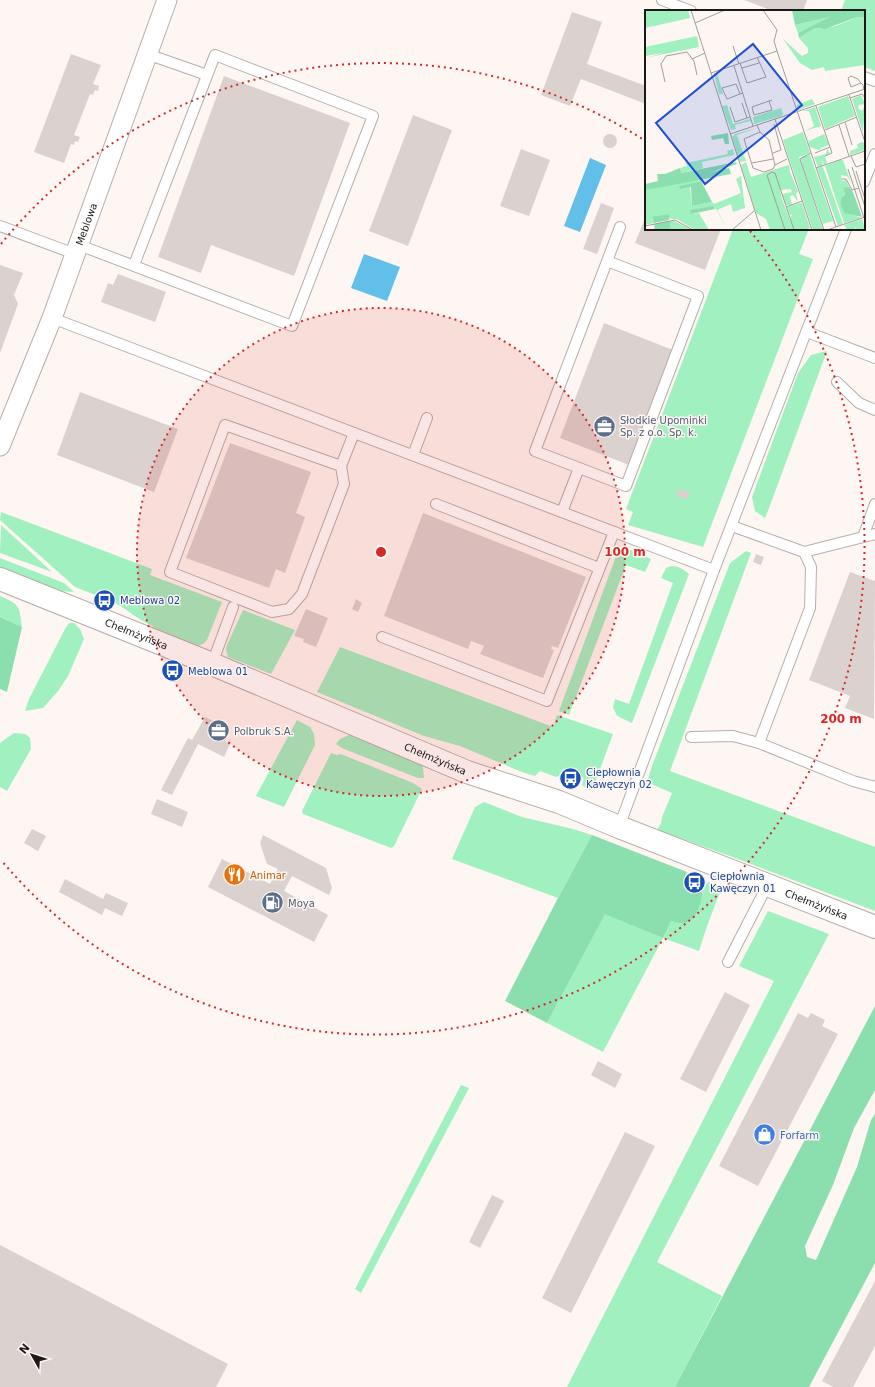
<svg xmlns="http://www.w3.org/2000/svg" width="875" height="1387" font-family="'DejaVu Sans',sans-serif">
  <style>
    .green { fill: #a0f0c0 }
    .forest { fill: #8bdfae }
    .water { fill: #61bfea }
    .building { fill: #dbd2d0 }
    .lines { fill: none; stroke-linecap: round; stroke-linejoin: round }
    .service-casing { stroke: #b6afab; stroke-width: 12 }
    .minor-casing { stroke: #b6afab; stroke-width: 21 }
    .tertiary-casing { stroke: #b6afab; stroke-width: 24 }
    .service { stroke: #fff; stroke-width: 10 }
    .minor { stroke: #fff; stroke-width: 19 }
    .tertiary { stroke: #fff; stroke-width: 22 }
    .ring { fill: none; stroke: #d62828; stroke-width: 2; stroke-dasharray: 2 4 }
    .labels { text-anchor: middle; stroke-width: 3; stroke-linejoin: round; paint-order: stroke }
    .street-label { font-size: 10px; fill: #1c1918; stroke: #fef6f2 }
    .service-label { font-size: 10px; fill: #4e5e75; stroke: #fef6f2; text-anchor: start }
    .transit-label { font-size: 10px; fill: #164399; stroke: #fef6f2; text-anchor: start }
    .food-label { font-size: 10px; fill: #c56008; stroke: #fef6f2; text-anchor: start }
    .shop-label { font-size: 10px; fill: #366cbe; stroke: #fef6f2; text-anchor: start }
    .inset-road { fill: none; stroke: #a49e9b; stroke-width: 1 }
    .view { fill: #1d4ed8; fill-opacity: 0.15; stroke: #1d4ed8; stroke-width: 2 }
    .inset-edge { fill: none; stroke: #1c1918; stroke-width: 2 }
    .centre { fill: #d62828; stroke: #fef6f2; stroke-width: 2 }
    .ring-label { font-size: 12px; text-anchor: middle; font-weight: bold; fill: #d62828; stroke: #fef6f2; stroke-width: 3; stroke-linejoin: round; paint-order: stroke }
  </style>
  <rect width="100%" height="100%" fill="#fef6f2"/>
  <g class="green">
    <polygon points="845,0 875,0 875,71 864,67 864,11 841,11"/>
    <polygon points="733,229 809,229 799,254 813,259 703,547 628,525 633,512 626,509"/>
    <polygon points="827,351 769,508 765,518 755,511 752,497 798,373 811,355"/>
    <path d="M1 512 152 569 150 575 222 602 207 640 203 644 195 647 151 631 153 626C138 620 127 609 113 602L114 600 100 594 98 596 75 587 0 520Z"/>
    <polygon points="1,525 52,572 0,553"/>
    <polygon points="619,548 629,549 651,559 645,572 626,565 569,715 559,711"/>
    <polygon points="746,551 751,553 670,771 875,847 875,911 730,856 657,830 661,823 662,817 672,793 647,782 652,766 730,563"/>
    <polygon points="0,558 64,583 74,592 50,590 0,570"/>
    <path d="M672 566C679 566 683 569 689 574L632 723 617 716 613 707 615 699 629 704 673 583 661 578 666 568Z"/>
    <path d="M0 596C20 605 19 605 22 627L0 617Z"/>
    <polygon points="243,610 295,630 271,674 228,657 226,649 227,645"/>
    <polygon points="69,623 74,623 80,629 84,639 68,676 58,691 43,708 25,711 29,699 65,629"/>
    <polygon points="340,647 553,727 557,715 613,734 593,788 589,790 582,785 584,778 562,770 559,776 556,777 540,771 535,776 522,772 460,746 424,736 317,692"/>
    <polygon points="297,720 310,727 314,734 315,745 284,807 256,796"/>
    <polygon points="14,733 25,734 30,738 31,749 7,791 0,787 0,743"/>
    <polygon points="349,735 422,764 423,768 424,778 418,778 344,749 336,744 340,739"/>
    <polygon points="331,753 337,755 341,754 413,783 422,789 394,846 391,848 303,814 302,811"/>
    <polygon points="484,802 522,817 573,829 592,835 558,898 452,859 475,807"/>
    <path d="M708 882 722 887 707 926 699 951 663 938 603 1052 547 1023 605 913 663 938 671 921C704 929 695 900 708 882Z"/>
    <polygon points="768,911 829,934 657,1262 722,1296 675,1387 567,1387 774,981 739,966"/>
    <polygon points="461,1085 469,1088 361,1293 355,1289"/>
  </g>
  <g class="forest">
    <polygon points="0,617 22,627 7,692 0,689"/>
    <path d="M592 835 687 872 683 881 703 889C701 902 698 924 680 923 677 923 674 922 671 921L663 938 605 914 547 1023 505 1001 558 898Z"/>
    <polygon points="875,1006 875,1090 854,1128 833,1185 805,1246 807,1257 816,1260 857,1167 871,1120 875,1114 875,1263 809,1387 675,1387"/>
  </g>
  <g class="water">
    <polygon points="590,158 606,165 580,232 564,226"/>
    <polygon points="364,254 400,267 387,301 351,288"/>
  </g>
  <g class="building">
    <polygon points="744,0 807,0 803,11 773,11"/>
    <polygon points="572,12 602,22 587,64 646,86 646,104 581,79 570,106 541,95"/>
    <polygon points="71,54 101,65 93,84 99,86 98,91 95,90 93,95 90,94 74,135 80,137 78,142 75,141 74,145 71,144 64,163 34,152"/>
    <polygon points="224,76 350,123 294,276 211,245 201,273 158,257"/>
    <polygon points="413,115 452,130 408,246 369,231"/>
    <circle cx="610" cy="141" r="7"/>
    <polygon points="521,149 550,160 529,216 500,206"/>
    <polygon points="601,203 614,208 597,254 583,249"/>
    <polygon points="646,216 646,229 721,229 705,270 635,243"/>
    <polygon points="0,265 23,273 14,295 18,304 0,353"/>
    <polygon points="118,274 166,292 155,322 101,302 108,283 113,285"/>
    <polygon points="604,323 673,350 629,465 560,438"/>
    <polygon points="80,392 178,429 154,492 57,455"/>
    <polygon points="230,443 311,472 296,513 305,517 285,573 276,569 269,588 186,558"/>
    <polygon points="679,489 690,492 687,499 676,496"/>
    <polygon points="423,513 586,577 558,648 552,646 551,649 554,650 543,678 480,654 484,646 471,641 468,649 384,616"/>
    <polygon points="756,554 764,557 761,565 753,562"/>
    <polygon points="850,572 875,581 874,719 845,708 850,696 809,680"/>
    <polygon points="356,599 362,603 358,612 352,609"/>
    <polygon points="306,609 328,618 316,647 303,642 304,639 294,636"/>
    <polygon points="205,717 228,728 222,739 230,744 224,757 198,744 172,795 161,790 188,738 192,740"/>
    <polygon points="157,799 188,812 182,827 151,814"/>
    <polygon points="32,829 46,836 38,851 24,843"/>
    <polygon points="263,835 326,868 332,888 329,895 292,876 284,891 328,915 314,942 208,887 222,859 270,884 278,869 267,864 260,843"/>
    <polygon points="65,879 103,899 106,893 128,903 122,916 105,908 102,915 59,892"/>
    <polygon points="725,992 750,1005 706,1092 680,1079"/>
    <polygon points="798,1013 808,1018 811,1013 825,1020 822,1026 838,1034 758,1186 719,1166"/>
    <polygon points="598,1061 622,1074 615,1088 591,1075"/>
    <polygon points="625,1132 655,1146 571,1313 542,1298"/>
    <polygon points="492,1195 504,1201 480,1248 469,1242"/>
    <polygon points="0,1245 228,1364 216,1387 0,1387"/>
    <polygon points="875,1281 875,1346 853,1387 833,1387 822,1381"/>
  </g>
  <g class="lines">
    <defs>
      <g id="service">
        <polyline points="662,0 691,11"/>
        <polyline points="147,54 207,75"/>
        <polyline points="864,77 875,81"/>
        <polyline points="864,182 875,154"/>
        <polyline points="0,226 75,254"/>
        <polyline points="79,245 292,326 373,116 215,55 134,265"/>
        <polyline points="607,261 698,296 626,486 535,451 620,227"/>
        <polyline points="52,318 714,570"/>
        <polyline points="807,332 875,358"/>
        <polyline points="837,382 859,403 875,410"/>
        <polyline points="413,455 427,418"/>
        <polyline points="341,466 344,484 302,594 289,609 272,612 170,572 225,425 341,466 354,433"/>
        <polyline points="436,504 599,568"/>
        <polyline points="562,512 579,468"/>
        <polyline points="732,526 804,552 875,534"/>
        <polyline points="863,537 875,504"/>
        <polyline points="804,552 811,567 810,608 759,743 853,781 875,787"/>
        <polyline points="382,637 547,701 614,532"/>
        <polyline points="212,664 233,607"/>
        <polyline points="691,737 733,736 759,743"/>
        <polyline points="619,827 714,570 846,229"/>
        <polyline points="728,962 768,884"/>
      </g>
      <g id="minor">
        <path id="s1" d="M0 446 52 318 167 0"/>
      </g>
      <g id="tertiary">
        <path id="s2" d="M0 579 212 664 467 772 559 802 619 827 875 927"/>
      </g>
    </defs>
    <use href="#service" class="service-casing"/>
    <use href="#minor" class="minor-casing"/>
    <use href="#tertiary" class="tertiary-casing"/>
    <use href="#service" class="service"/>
    <use href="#minor" class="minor"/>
    <use href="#tertiary" class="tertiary"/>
  </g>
  <circle cx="381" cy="552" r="244" fill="#d62828" fill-opacity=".12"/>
  <g class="ring">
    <circle cx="381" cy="552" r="244"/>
    <path d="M1 244A489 489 0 0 1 644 140M750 231A489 489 0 1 1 1 860"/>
  </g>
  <defs>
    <symbol id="office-disc" viewBox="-11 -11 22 22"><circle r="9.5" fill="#5c6f8a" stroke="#fef6f2"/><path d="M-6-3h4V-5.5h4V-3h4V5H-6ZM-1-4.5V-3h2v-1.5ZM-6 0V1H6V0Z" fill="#fff"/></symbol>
    <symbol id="bus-disc" viewBox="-11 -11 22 22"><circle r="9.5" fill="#1a4fb4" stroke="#fef6f2"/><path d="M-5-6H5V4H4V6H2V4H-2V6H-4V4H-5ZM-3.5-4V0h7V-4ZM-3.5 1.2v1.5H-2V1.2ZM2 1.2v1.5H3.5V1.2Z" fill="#fff"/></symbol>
    <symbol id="restaurant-disc" viewBox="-11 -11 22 22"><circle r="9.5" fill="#e8710a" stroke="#fef6f2"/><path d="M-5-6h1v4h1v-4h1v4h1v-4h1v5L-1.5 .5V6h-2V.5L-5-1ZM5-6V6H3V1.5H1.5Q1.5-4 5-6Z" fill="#fff"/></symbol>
    <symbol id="fuel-disc" viewBox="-11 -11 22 22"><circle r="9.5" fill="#5c6f8a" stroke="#fef6f2"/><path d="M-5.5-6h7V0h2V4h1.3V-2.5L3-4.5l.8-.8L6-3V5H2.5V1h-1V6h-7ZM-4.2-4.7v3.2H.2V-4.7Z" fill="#fff"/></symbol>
    <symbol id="shop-disc" viewBox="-11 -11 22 22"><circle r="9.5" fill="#3f7fe0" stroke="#fef6f2"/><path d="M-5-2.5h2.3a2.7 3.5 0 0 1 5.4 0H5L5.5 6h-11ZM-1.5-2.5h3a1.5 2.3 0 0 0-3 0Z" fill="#fff"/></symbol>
  </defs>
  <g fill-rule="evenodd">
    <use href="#office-disc" x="592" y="414" width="25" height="25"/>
    <use href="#bus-disc" x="92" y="588" width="25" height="25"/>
    <use href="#bus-disc" x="160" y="658" width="25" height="25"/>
    <use href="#office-disc" x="206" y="718" width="25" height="25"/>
    <use href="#bus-disc" x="558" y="766" width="25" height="25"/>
    <use href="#restaurant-disc" x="222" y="862" width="25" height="25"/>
    <use href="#bus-disc" x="682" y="870" width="25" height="25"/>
    <use href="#fuel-disc" x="260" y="890" width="25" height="25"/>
    <use href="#shop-disc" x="752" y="1122" width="25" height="25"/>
  </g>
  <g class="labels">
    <g class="street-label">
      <text dy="4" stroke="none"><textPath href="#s1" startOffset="238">Meblowa</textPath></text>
      <text dy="4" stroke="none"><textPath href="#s2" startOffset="147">Chełmżyńska</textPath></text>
      <text dy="4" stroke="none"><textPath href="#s2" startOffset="471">Chełmżyńska</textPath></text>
      <text dy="4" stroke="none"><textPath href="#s2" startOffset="879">Chełmżyńska</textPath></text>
    </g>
    <g class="service-label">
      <text x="620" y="424">Słodkie Upominki<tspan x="620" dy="12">Sp. z o.o. Sp. k.</tspan></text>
      <text x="234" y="735">Polbruk S.A.</text>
      <text x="288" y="907">Moya</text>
    </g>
    <g class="transit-label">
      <text x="120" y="604">Meblowa 02</text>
      <text x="188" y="675">Meblowa 01</text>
      <text x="586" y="776">Ciepłownia<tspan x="586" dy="12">Kawęczyn 02</tspan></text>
      <text x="710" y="880">Ciepłownia<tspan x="710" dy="12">Kawęczyn 01</tspan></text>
    </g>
    <g class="food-label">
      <text x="250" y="879">Animar</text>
    </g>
    <g class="shop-label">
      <text x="780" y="1139">Forfarm</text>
    </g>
  </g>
  <g transform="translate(645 10)">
    <rect width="220" height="220" fill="#fef6f2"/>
    <path d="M0 0H43L45 8 0 18ZM185 7 183 9 153 23 150 15ZM212 7H220V55L180 61 179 57 167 60 155 53 138 29 157 46 163 43V38L154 28 170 18 175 19 191 16ZM52 26 54 37 0 48 18 43 0 46V37ZM69 63H72L78 84H74ZM216 85 220 94 214 95 213 98 217 101 220 95 218 122 207 89ZM203 86 210 106 180 119 173 97ZM167 89 170 94 153 100 152 95ZM82 95 88 114 105 109 106 111 90 115 91 119 86 120 77 96ZM170 97 176 116 160 121 169 116 164 101H158ZM136 98 138 104 136 106 109 114 108 107ZM112 118 92 125 101 151 95 152 87 127 90 124ZM158 122 165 143 154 147 178 220H168L138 130ZM161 123 164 131 179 124 184 135 176 138 174 135 176 139 173 140 165 137ZM217 132 219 133 220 140 205 145V141L213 138 212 134ZM88 139 89 145 57 152 58 158 36 163 35 158 42 156 41 153 83 144 82 141ZM182 139 185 143 180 146 182 153 179 155 176 148 178 156 173 157 169 147 181 144ZM165 145 188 211 178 214 157 154 156 147ZM194 150H198L206 173 202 166 196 165 197 171 201 170 204 177 198 179 200 185 196 188 204 203 216 208 199 213 180 156ZM101 152 106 167 144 155 145 162 153 181 151 184 153 192 148 185 145 186 147 195H141L137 184 147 182 146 179 135 180 137 189 148 218 145 208 147 205 144 204 142 197 155 193H157L165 218 159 220H125L121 209 111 203 96 155ZM178 157 198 214 193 216 172 158ZM96 166 100 198 88 202 86 194 72 200 83 220 69 196 47 204 54 203 64 220H50L32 209 7 208 9 213 0 215 1 180 55 168 56 171 35 176V179L45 177 47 196 67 192 69 194 96 183 91 169ZM217 209 220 220H212L209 216 211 220H202L199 215ZM25 211H29L45 219 26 220Z" fill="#a0f0c0"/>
    <path d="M147 0H220V7H212L180 19 170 18 154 28 153 23 185 7 150 15ZM83 123 84 134H80L78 128 67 130 66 126ZM91 152 92 154 66 162 84 158 86 164 1 180 0 174 13 171 12 164H20L35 158 36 163ZM56 171 67 192 47 196 46 177 35 179 34 176ZM204 177 208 182 217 207 199 203 196 195V188L200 185 198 178ZM69 196 70 199 46 204 45 200ZM24 204V210L9 213 7 207ZM25 211 26 220H10L9 214Z" fill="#8bdfae"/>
    <path class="inset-road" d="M46 0 116 220M118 0 132 20 129 31 132 41 191 217M50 13 80 0M88 36 94 54M47 49 60 43M95 53 102 73 121 67 112 47M89 56 108 116M97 58 114 53M66 63 132 41M20 72 16 54 21 46 42 42 49 51 52 65M216 73 206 77 203 68 206 66 213 69 215 72 218 75 219 80M95 84 82 89 77 78 91 74 95 84 98 83M204 85 220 132M205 88 217 84 220 88M124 91 127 100 109 105 107 97 124 91 127 90M97 93 102 108M171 96 187 143 180 146M85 97 90 112 105 107M130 109 167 220M200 112 207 135M112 115 115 122 124 130 130 155 128 159 119 162 108 158 99 129 115 122M194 115 204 146M180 120 212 107M85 124 220 79M128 143 136 140 129 114M166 143 155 149 179 220M170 143 185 137M206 146 211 157 220 154M107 153 128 149M130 155 142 149M207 157 220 197M171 158 220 141M203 159 219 208M211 161 220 189M197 169H201L207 180 214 178M141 197 157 191M0 216 30 210 48 220M87 220 109 201M140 220 122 165 127 162 130 163 149 220M182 220 220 207"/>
    <path class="view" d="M108 34 157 95 60 174 11 113Z"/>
    <rect width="220" height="220" class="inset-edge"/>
  </g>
  <circle cx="381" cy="552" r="6" class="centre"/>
  <g class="ring-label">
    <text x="625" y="556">100 m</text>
    <text x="841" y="723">200 m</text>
  </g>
  <g transform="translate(32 1355) rotate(309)" stroke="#fef6f2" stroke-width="3" paint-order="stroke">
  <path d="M0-3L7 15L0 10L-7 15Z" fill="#1c1918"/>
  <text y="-6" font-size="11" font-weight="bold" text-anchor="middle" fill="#1c1918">N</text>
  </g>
</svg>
